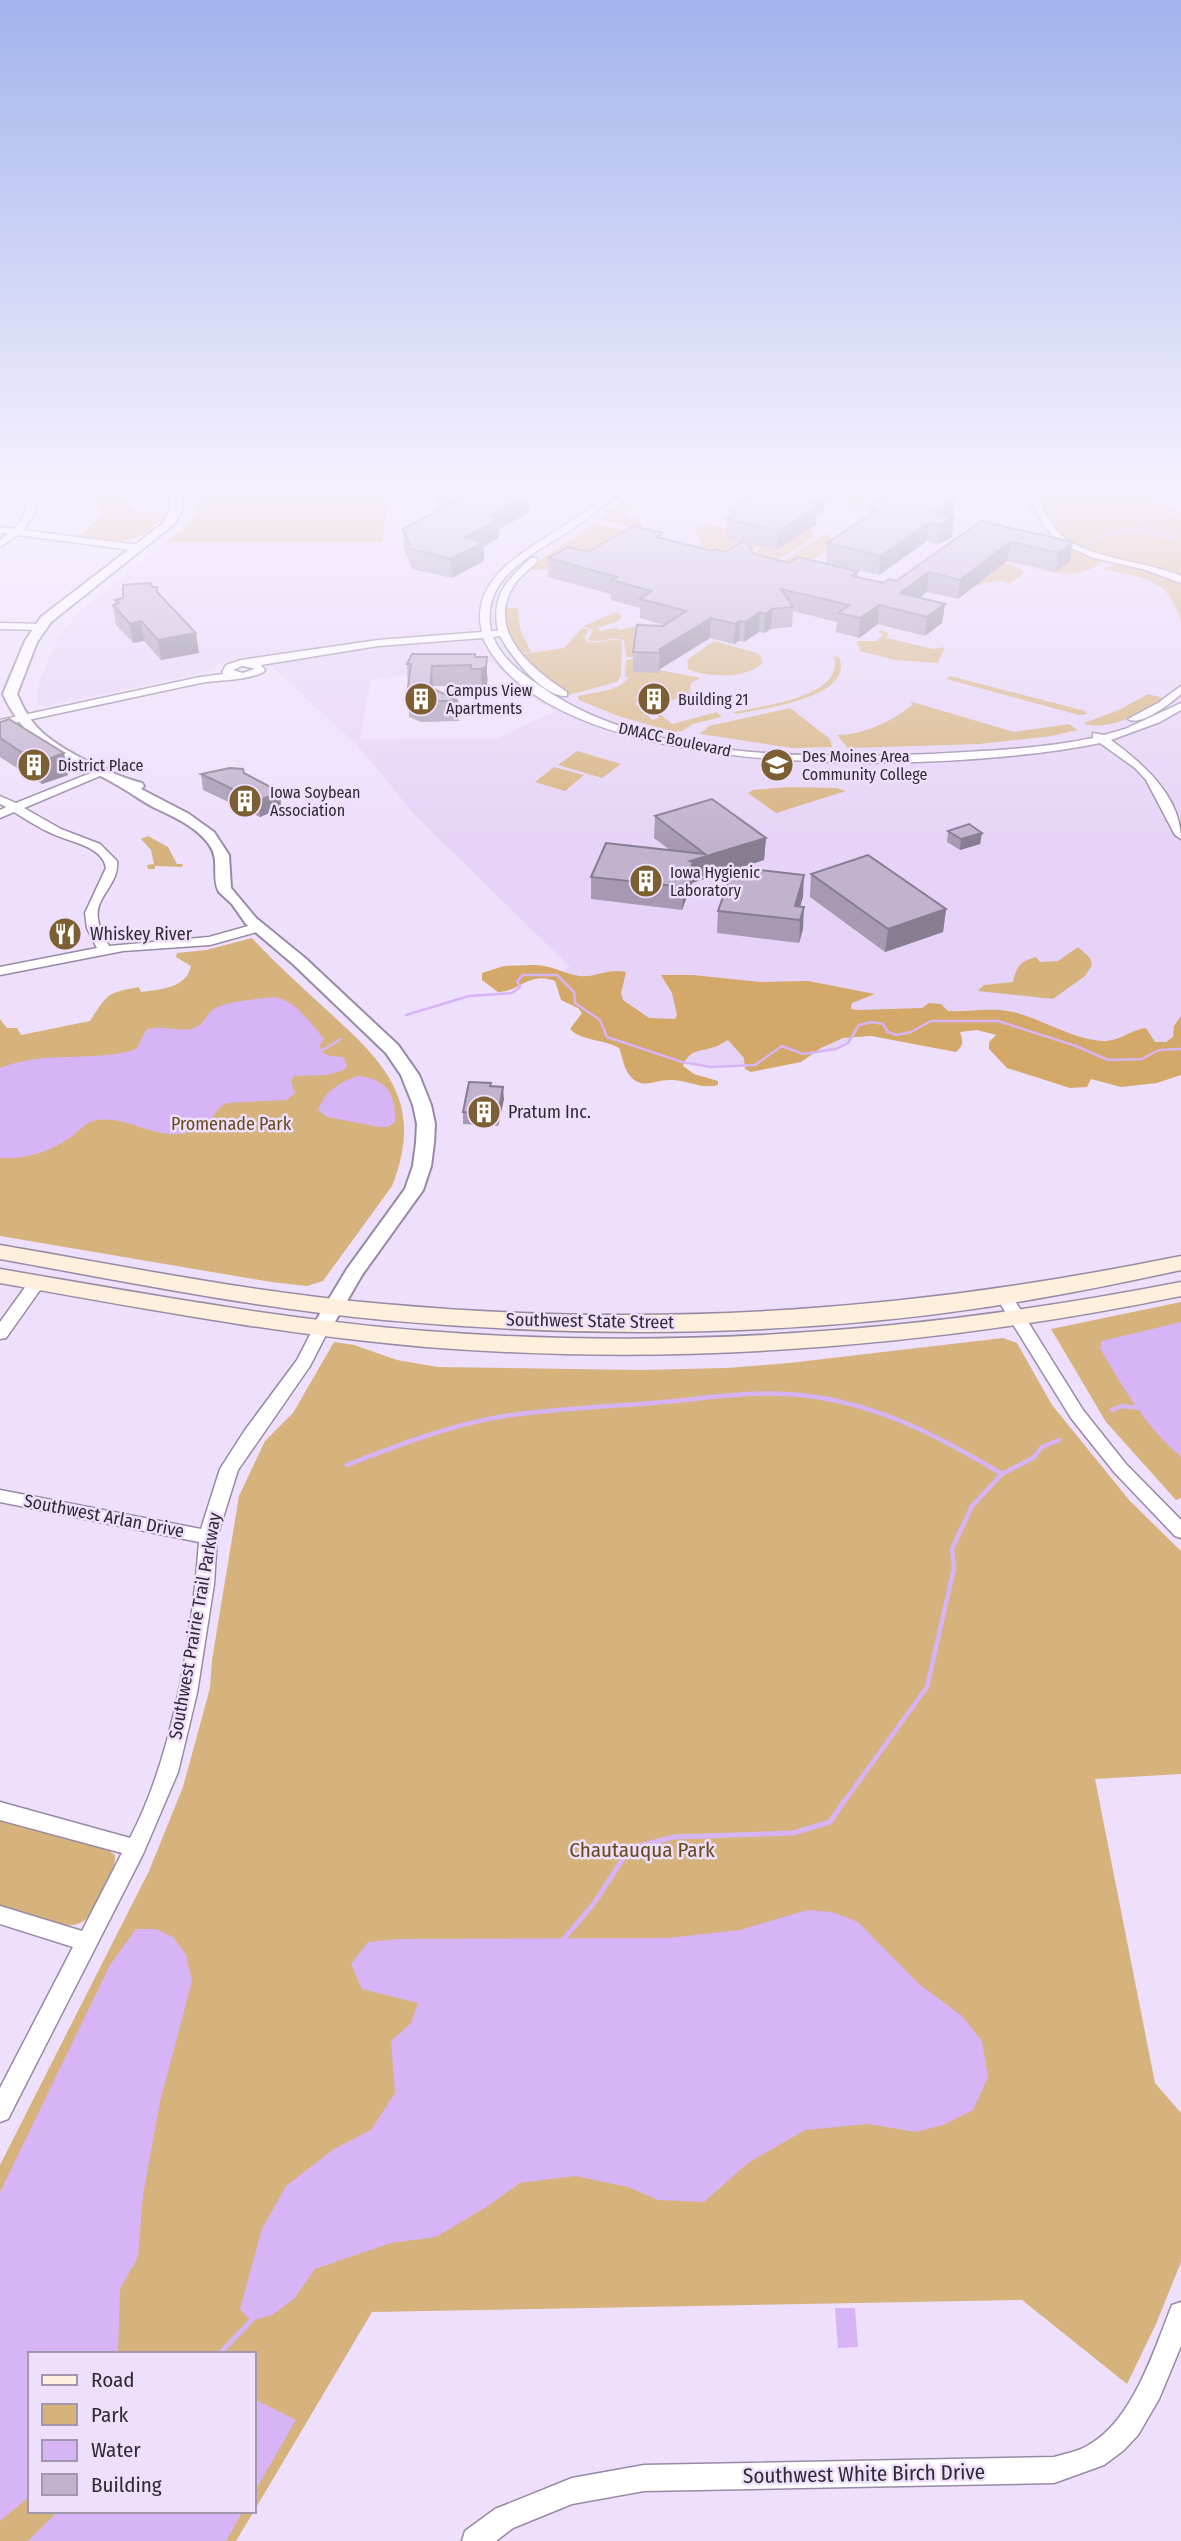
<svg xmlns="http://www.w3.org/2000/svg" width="1181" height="2541" font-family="'Fira Sans Condensed',sans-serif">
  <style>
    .built { fill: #e6d3f7; fill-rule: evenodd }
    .green { fill: #d6b27d }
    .forest { fill: #d3a868 }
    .water { fill: #d7b4f5 }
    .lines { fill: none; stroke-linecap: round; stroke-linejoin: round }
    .stream-far2 { stroke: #d7b4f5; stroke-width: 2.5 }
    .stream-far1 { stroke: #d7b4f5; stroke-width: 4.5 }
    .stream { stroke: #d7b4f5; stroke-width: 5 }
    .minor-casing { stroke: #988aa5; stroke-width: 3 }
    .tertiary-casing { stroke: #988aa5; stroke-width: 4 }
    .secondary-casing { stroke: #988aa5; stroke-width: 3 }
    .minor { fill: #fff; fill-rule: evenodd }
    .tertiary { fill: #fff; fill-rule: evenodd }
    .secondary { fill: #fef0dd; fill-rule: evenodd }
    .wall { fill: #a699b1 }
    .shaded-wall { fill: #877d90 }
    .building { fill: #c1b2ce; stroke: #877d90; stroke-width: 2 }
    .labels { text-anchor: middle; stroke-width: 5; stroke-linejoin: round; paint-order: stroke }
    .far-poi-label { font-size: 16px; fill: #302a35; stroke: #eedffc; text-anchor: start }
    .far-street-label { font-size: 16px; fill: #302a35; stroke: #eedffc }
    .poi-label { font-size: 18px; fill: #302a35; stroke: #eedffc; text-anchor: start }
    .park-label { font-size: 18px; fill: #694b1a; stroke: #eedffc }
    .street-label { font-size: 18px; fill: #302a35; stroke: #eedffc }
    .near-park-label { font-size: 21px; fill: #694b1a; stroke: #eedffc }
    .near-street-label { font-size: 21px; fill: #302a35; stroke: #eedffc }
  </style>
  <rect width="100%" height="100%" fill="#eedffc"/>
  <path class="built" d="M390 490H1181V1049L1142 1059 1011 1027 859 1025 848 1043 836 1049 736 1067H711L682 1062 557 975 570 967 415 815 358 746 263 658 248 657 218 664 212 670 160 682 47 706 38 705V684L60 634 81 610 167 542H381ZM493 662 526 694 555 711 498 738 360 739 371 680Z"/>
  <g class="green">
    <path d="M80 490H114L137 512 167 513C134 549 124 542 79 536L104 513 89 499 78 501 75 497 85 496Z"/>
    <path d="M194 490H390L382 542H167C184 527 200 518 197 494Z"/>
    <polygon points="880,490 882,494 856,510 846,506 835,491"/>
    <polygon points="955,490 1026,490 1036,511 1026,512 1031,510 1026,499 1018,499 1016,496 958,496"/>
    <path d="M1034 490H1142L1181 512V578C1145 561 1088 561 1059 535 1048 525 1042 507 1034 490Z"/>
    <polygon points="624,501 641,503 624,516 640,520 645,531 600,519"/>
    <path d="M594 524 641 534C611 546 560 577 528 568Z"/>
    <path d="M706 524 730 530 727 538 760 546C741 558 725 553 704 547L694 531Z"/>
    <path d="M811 528 814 537C792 551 774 569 750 555L762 547 777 550Z"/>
    <polygon points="827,533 837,544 800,568 788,566 784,561"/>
    <path d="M1069 547 1101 559V563C1077 580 1054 573 1024 566L1056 572 1069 561Z"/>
    <polygon points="976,556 1012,565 1025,572 1010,584 999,581 976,585 1002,566 972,559"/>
    <path d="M1117 563 1154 571 1181 584V622C1169 577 1142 578 1103 569Z"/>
    <polygon points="504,608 518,608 520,629 531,652 517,654 507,637"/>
    <path d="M616 612 622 616 619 621 597 628 601 631 617 628 620 630 638 626 636 622 651 627 634 657H626L624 640C611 636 600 644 588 640L593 630 584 626Z"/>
    <path d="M582 628 589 630 584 638 587 642C600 645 611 637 622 641L621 676 617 682 569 695 548 682 518 655 564 648Z"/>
    <polygon points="882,630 888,633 887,638 933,649 945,647 938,663 895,660 860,651 857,641 876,641 884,635 878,632"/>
    <path d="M714 641 757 653 761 656 762 664C743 679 709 678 688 669L687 660Z"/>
    <path d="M827 656 839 657C855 698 763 708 737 714L728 710 734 712C761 706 845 697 834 657Z"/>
    <path d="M634 659 660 670 701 678 691 683 690 692 695 695 667 701 669 699 663 693 639 698 642 701 635 703 652 720 659 718 656 714 659 713 672 724 717 712 722 717 693 724 682 731 674 732 618 716 579 700 578 696C595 692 618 692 629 677H625L626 660Z"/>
    <polygon points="950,676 1085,711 1088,714 1079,715 946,679"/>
    <path d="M1148 694 1163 698C1150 712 1102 733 1084 723L1119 710Z"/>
    <path d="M909 701 1014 732 1069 724 1078 730 1051 736 979 744 848 748 837 735C861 735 893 722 913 704Z"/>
    <polygon points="790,708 830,739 832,747 792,748 700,734 709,726"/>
    <polygon points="577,751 621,764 602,778 558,765"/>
    <polygon points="554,767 584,775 565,791 535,782"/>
    <polygon points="788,787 836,788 846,791 776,813 748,793 753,790"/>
    <polygon points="148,836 168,847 177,864 183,864 182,867 155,866 155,869 148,869 147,865 154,864 151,850 141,839"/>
    <path d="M252 938C276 964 302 987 329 1012 386 1064 425 1103 392 1186L323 1281 307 1286 271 1282 0 1236V1019L7 1028H17L21 1035 90 1021C108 993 107 993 139 987L141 992C160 989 186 989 191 966L176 957 177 953 206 950Z"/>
    <path d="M1078 947 1090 958 1092 965 1085 976 1053 999 978 991 984 985 1013 982C1016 967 1020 961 1036 957L1040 962 1058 961Z"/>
    <polygon points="1181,1302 1181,1498 1176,1500 1106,1422 1051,1329"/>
    <polygon points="1003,1338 1017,1343 1052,1405 1130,1501 1181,1551 1181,1774 1095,1779 1155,2083 1181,2113 1181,2262 1156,2324 1127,2384 1022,2300 372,2312 254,2511 254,2354 30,2354 30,2511 254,2511 236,2541 0,2541 0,2165 149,1871 183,1787 210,1688 212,1660 239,1496 265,1441 293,1413 334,1342 354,1345 397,1360 438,1367 639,1370 727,1368 789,1363"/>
    <path d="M0 1819 103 1847 115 1855C117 1868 95 1912 85 1920 78 1925 71 1926 63 1925L0 1908Z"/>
  </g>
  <path class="forest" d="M535 965C552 965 564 974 580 976 596 978 607 968 626 972L621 993 623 1000 649 1018 675 1019 677 1015 672 993 661 975H693L760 982 808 981 875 994 852 1003 851 1009 858 1010 922 1008 929 1003 941 1004 948 1011C970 1012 992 1007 1013 1012 1043 1019 1069 1038 1101 1041 1120 1042 1129 1030 1146 1028L1155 1042H1166L1173 1037 1174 1026 1181 1016V1075L1157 1083 1121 1087 1091 1079 1087 1087 1070 1088 1007 1068 989 1049V1042L996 1035 977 1030 960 1032C963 1040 964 1046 956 1052L871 1036 843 1038 821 1048 801 1062 751 1072 745 1069 744 1058 728 1040C724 1042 721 1044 717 1046 703 1052 689 1048 683 1066L694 1074 718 1081V1085C702 1090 686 1079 669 1080 656 1080 643 1089 632 1078 623 1069 623 1057 619 1048 604 1039 581 1041 570 1029L582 1013 578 1008 561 1000 555 981C528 971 520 992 498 992L482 980V973L504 966Z"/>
  <g class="water">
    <path d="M274 997C295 1000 311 1023 324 1039L320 1045 321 1051 329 1056 343 1057 347 1065 344 1070 327 1075 294 1076 291 1081 295 1093 287 1100 226 1103C214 1110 212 1123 199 1129 158 1147 129 1112 93 1121 84 1124 79 1131 71 1137 51 1151 25 1160 0 1158V1068C47 1050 87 1062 131 1051L137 1048 146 1030C162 1024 177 1033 194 1028 204 1025 206 1014 214 1009 227 1001 258 999 274 997Z"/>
    <path d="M357 1076C386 1078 396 1094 395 1122L388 1127H379L327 1117 318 1110C326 1091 337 1084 357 1076Z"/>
    <path d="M1181 1322V1457C1146 1427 1123 1388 1100 1348L1102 1341Z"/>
    <polygon points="807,1910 832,1912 858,1922 919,1984 962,2016 982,2041 988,2077 973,2110 943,2125 916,2132 868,2124 805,2130 748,2163 704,2202 658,2200 628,2187 575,2176 520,2183 488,2206 436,2237 391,2243 315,2269 294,2299 272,2315 251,2321 240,2309 262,2229 286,2186 334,2149 371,2130 395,2093 391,2041 411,2023 418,2003 362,1989 351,1964 368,1942 400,1939 668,1938 740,1930"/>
    <polygon points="136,1929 156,1929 173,1937 186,1955 192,1981 160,2102 143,2195 138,2257 120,2289 118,2354 30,2354 30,2496 0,2521 0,2192 110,1965"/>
    <polygon points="835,2308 855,2308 858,2347 838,2348"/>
    <polygon points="254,2399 296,2420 254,2493"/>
    <polygon points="58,2511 243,2511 226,2541 28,2541"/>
  </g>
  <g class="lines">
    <g class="stream-far2">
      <polyline points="1164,514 1174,512"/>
      <path d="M1089 544C1132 521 1134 528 1179 541L1139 520"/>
      <polyline points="406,1015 469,996 512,993 520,987 517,981 523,975 557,975 574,992 575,1003 600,1020 607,1037 682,1062 711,1067 755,1065 782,1046 803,1054 836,1049 848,1043 859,1025 872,1022 883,1024 888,1032 897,1035 911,1032 931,1021 998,1021 1076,1046 1108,1060 1142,1059 1159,1050 1181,1049"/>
      <polyline points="321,1051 341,1039"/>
    </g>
    <g class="stream-far1">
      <polyline points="1112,1410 1122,1406 1140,1408"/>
      <path d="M347 1465C396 1446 447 1426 499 1417 551 1408 610 1407 663 1402 708 1398 756 1390 801 1395 876 1403 939 1436 1002 1474"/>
      <polyline points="844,1802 927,1687 954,1568 952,1549 972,1506 1002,1474 1033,1458 1042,1447 1059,1440"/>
    </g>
    <g class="stream">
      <polyline points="563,1940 595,1902 626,1854 643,1845 674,1837 793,1833 830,1822 845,1800"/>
      <polyline points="219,2354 252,2320"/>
    </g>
    <defs>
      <g id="minor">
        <polygon points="12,490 21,490 37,506 32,518 23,530 139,545 144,548 139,551 18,535 0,547 0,540 8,534 0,533 0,527 14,529 23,518 27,506"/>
        <path d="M610 490H620C605 506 587 519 569 531 532 555 480 578 491 631H498C491 596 506 581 531 558H537V562C531 568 523 574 517 581 482 628 530 668 567 692V696C543 698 510 655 500 636L493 637C503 660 520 672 540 686 644 760 808 759 930 754 985 751 1040 749 1093 738V733L1104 735 1125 729 1181 703V710L1160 722 1111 740C1142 763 1181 796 1181 839L1175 835 1146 780 1135 768 1100 743C962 772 554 790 483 638L378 646 261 665 265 670 264 672C242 682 219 679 196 684 130 698 65 712 0 726V720L200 677 223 674 222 672 226 665 241 660 378 640 482 632C469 578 525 552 562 527 579 516 595 504 610 490ZM242 666 253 668 254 669 243 673 233 670Z"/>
        <polygon points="625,490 635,490 613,510 607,510 607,506"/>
        <path d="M1027 490H1036C1041 502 1045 515 1052 525 1077 560 1143 559 1181 576V583L1146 570 1091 557 1059 542 1043 525Z"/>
        <polygon points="0,623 43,624 48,627 43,630 0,629"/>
        <path d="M1181 686V694C1170 704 1140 727 1128 719L1158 703Z"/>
        <path d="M103 768 107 769V773L24 808 61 829 100 844 117 861C120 884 94 897 98 919 99 929 105 937 109 946L209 937 259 923 265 927 264 930 210 945 123 951 0 975V967L97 948 87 928 85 913 106 868C103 846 69 842 53 834 39 828 27 820 14 812L0 818V810L6 807 0 804V796L16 803Z"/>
        <polygon points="37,1278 45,1283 6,1338 0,1339 0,1322 31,1279"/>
        <polygon points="1004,1292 1010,1293 1083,1410 1126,1464 1181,1520 1181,1538 1175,1536 1114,1472 1071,1418 996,1297"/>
        <path d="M322 1322 330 1327 310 1366 238 1470 217 1537 214 1584 197 1693 178 1772 143 1854 8 2119 0 2122V2088L73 1947 0 1924V1906L82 1931 122 1853 0 1820V1802L130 1838C174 1754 192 1635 199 1542L0 1502V1490L201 1529 220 1469 245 1430 297 1360 316 1323Z"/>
        <path d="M1181 2302V2346L1159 2399 1138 2435 1124 2450 1104 2465 1054 2483 644 2491 572 2504 513 2528 496 2541H462L465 2531 495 2509 572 2478 644 2465 1054 2457C1064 2454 1076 2452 1085 2447 1132 2424 1154 2350 1172 2305Z"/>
      </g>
      <path id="tertiary" d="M169 490H180C185 504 182 513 174 524L51 622 37 642 17 694C23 709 32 724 44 734 66 753 114 776 142 783L144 786 141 789 189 814 214 832 229 855 231 888 256 918 305 958 398 1045 419 1075 431 1105 435 1124 434 1143 431 1166 423 1190 362 1275 329 1332H315L312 1327 347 1269 405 1189 413 1166 416 1143 417 1124 413 1105 401 1075 386 1053 293 964 246 924 232 904 219 892C211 878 220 860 210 846 198 827 172 816 153 807 140 800 130 792 117 785 69 757 28 750 3 694L25 641 41 617 162 524 171 509Z"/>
      <g id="secondary">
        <path d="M0 1245C128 1267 255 1293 384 1304 658 1329 912 1311 1181 1256V1270C1117 1284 1052 1297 987 1307 788 1337 584 1338 384 1320 255 1308 128 1282 0 1259Z"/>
        <path d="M0 1269C141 1293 283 1320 426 1331 680 1351 932 1331 1181 1282V1296C932 1347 680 1367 426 1347 283 1335 141 1308 0 1283Z"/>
      </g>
    </defs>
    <use href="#minor" class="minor-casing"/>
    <use href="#tertiary" class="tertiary-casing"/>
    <use href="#secondary" class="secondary-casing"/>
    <use href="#minor" class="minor"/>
    <use href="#tertiary" class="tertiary"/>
    <use href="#secondary" class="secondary"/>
  </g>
  <g class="wall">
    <polygon points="435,491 529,513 499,529 499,538 484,546 484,561 452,578 412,569 404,548 403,529 439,510 436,510"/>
    <polygon points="837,494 824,503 823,512 817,516 816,525 776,550 747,543 754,554 789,563 858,571 858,577 884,583 896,581 981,521 1073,542 1070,561 1056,572 1007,561 958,599 927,592 919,598 945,604 942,623 925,636 878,624 859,638 836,632 837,622 793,611 792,627 771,629 764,633 759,632 744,642 739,641 734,644 710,638 660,669 659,673 633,672 633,652 664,625 640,618 640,608 611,600 611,594 548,577 548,558 663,539 713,551 726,552 742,542 726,538 727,519 729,518 729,510"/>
    <polygon points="955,497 953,516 951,517 954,518 952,537 938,544 927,541 879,575 826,562 827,543 868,516 869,508"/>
    <polygon points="152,587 157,592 199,653 161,660 144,641 133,643 116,625 113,605 116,604 115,600 123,598"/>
    <polygon points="475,657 488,677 487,687 482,689 472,690 472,686 433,686 433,689 458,701 459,721 421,722 409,717 407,664"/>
    <polygon points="0,722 68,775 42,784 0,757"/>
    <polygon points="244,773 280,792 281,808 260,817 203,790 201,774"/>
    <polygon points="655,816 766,838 764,860 740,867 803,897 800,906 803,929 799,943 717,933 718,911 733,870 692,883 682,910 591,899 591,877 670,850 654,838"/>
    <polygon points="948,831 982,833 980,844 960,850 947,842"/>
    <polygon points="811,874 946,909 943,932 885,952 810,897"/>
    <polygon points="491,1086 504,1099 498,1126 463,1124 463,1112"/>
  </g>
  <g class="shaded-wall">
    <polygon points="816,490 837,490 837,494 824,503 823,512 817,516 816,525 776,550 778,531 808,504"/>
    <polygon points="529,494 529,513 499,529 499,538 484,546 484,561 452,578 451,559 465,537 487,516"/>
    <polygon points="955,497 953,516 939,525 932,513"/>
    <polygon points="954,518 952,537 938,544 940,525"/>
    <polygon points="929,523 927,541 879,575 880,556"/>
    <polygon points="1010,542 1007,561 958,599 960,580"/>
    <polygon points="1073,542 1070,561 1056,572 1059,553"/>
    <polygon points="929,572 927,592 901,610 900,593"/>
    <polygon points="945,604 942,623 925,636 927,617"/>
    <polygon points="879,605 878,624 859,638 860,618"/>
    <polygon points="772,609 771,629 764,633 765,614"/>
    <polygon points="760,612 759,632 744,642 745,622"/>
    <polygon points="711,618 710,638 660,669 659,673 660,649"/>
    <polygon points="141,621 144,641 133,643 130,624"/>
    <polygon points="740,621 739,641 734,644 735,624"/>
    <polygon points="196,633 199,653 161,660 158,640"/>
    <polygon points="487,657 487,687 482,689 481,669"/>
    <polygon points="432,666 433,686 432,701 430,687"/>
    <polygon points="64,753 68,775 42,784 38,763"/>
    <polygon points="280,792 281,808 260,817 258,801"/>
    <polygon points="982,833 980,844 960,850 961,839"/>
    <polygon points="766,838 764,860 692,883 682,910 683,887 690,861"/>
    <polygon points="804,875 803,897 796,920 795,906"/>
    <polygon points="804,907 803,929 799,943 800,920"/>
    <polygon points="946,909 943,932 885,952 888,929"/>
    <polygon points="503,1087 504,1099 498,1126 498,1114"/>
  </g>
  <g class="building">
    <polygon points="436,490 513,490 529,494 487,516 499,519 465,537 484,542 451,559 411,549 403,529 462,498 435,491"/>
    <polygon points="761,490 816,490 814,491 824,494 808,504 818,506 778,531 727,519 739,512 729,510"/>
    <polygon points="895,490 925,490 955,497 932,513 954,518 940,525 929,523 880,556 827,543 877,510 869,508"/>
    <polygon points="981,521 1073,542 1059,553 1010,542 960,580 929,572 900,593 945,604 927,617 879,605 860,618 838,613 849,605 781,589 793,607 772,609 765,614 760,612 745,622 740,621 735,624 711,618 660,649 660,653 633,652 637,625 663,626 686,611 640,599 652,591 611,580 617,577 548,558 568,547 588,552 633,526 663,533 657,537 713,551 716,549 726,552 745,540 754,554 789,563 798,557 858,571 852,576 884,583 889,579 896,581"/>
    <polygon points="151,583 152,587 157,587 157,592 196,633 158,640 141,621 130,624 113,605 119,603 115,600 123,598 123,585"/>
    <polygon points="412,654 475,654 475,657 487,657 486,667 481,669 471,669 471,665 432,666 430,687 458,701 420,701 407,696 411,664 407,664"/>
    <polygon points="9,719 64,753 38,763 0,738 0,722"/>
    <polygon points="230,768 243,769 244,773 280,792 258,801 201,774"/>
    <polygon points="712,799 766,838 690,861 693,862 683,887 591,877 606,843 705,854 655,816"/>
    <polygon points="969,824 982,833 961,839 948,831"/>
    <polygon points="868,855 946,909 888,929 811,874"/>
    <polygon points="734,867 804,875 795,906 804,907 800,920 718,911"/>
    <polygon points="469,1082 491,1083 490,1086 503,1087 498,1114 463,1112"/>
  </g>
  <linearGradient id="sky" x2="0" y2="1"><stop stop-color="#a1b4ed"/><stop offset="0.58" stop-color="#f7f1fe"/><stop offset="1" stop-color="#f7f1fe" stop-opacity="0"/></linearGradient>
  <rect width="1181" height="846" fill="url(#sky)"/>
  <defs>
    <symbol id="building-disc" viewBox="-11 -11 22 22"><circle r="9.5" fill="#7c5f32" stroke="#eedffc"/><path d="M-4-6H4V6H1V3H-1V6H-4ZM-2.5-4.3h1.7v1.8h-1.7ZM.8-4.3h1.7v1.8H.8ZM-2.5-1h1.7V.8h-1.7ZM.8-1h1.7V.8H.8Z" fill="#fff"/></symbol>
    <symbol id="university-disc" viewBox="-11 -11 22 22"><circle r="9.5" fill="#7c5f32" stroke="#eedffc"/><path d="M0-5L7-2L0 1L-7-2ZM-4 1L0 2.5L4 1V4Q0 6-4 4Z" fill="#fff"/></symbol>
    <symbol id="restaurant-disc" viewBox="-11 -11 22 22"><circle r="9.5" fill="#7c5f32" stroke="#eedffc"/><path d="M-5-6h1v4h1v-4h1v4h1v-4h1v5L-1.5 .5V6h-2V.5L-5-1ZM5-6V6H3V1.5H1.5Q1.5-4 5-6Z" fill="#fff"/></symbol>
  </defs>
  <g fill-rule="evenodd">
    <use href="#building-disc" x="402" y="680" width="38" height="38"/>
    <use href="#building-disc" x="635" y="680" width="38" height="38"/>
    <use href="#building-disc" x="15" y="746" width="38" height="38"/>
    <use href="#university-disc" x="758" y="746" width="38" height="38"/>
    <use href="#building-disc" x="226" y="782" width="38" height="38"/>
    <use href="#building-disc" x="627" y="862" width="38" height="38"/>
    <use href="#restaurant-disc" x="46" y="915" width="38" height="38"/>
    <use href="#building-disc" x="465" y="1093" width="38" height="38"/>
  </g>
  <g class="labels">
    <g class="far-poi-label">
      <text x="446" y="696">Campus View<tspan x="446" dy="18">Apartments</tspan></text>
      <text x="678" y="705">Building 21</text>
      <text x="802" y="762">Des Moines Area<tspan x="802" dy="18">Community College</tspan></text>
      <text x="58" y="771">District Place</text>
      <text x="270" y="798">Iowa Soybean<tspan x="270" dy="18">Association</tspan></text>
      <text x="670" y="878">Iowa Hygienic<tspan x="670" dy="18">Laboratory</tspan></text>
    </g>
    <g class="far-street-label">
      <text transform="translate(675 739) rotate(12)" y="6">DMACC Boulevard</text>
    </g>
    <g class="poi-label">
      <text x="90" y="940">Whiskey River</text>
      <text x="508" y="1118">Pratum Inc.</text>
    </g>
    <g class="park-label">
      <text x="231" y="1130">Promenade Park</text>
    </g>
    <g class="street-label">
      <text transform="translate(590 1321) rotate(1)" y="6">Southwest State Street</text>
      <text transform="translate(104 1516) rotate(11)" y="6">Southwest Arlan Drive</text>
      <text transform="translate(195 1626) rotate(-80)" y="6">Southwest Prairie Trail Parkway</text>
    </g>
    <g class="near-park-label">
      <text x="642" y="1857">Chautauqua Park</text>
    </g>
    <g class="near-street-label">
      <text transform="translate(864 2474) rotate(-1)" y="7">Southwest White Birch Drive</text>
    </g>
  </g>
  <rect x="28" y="2352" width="228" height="161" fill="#eedffc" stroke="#a297ac" stroke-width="2"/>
  <rect x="42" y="2375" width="35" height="10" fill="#fef0dd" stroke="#a297ac" stroke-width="2"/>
  <text x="91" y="2387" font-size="21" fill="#302a35">Road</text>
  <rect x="42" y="2404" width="35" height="21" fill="#d6b27d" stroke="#a297ac" stroke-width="2"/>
  <text x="91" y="2422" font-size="21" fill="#302a35">Park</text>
  <rect x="42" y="2440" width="35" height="21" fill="#d7b4f5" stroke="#a297ac" stroke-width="2"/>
  <text x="91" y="2457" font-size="21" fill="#302a35">Water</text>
  <rect x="42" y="2474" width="35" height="21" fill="#c1b2ce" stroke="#a297ac" stroke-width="2"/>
  <text x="91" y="2492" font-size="21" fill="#302a35">Building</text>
</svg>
